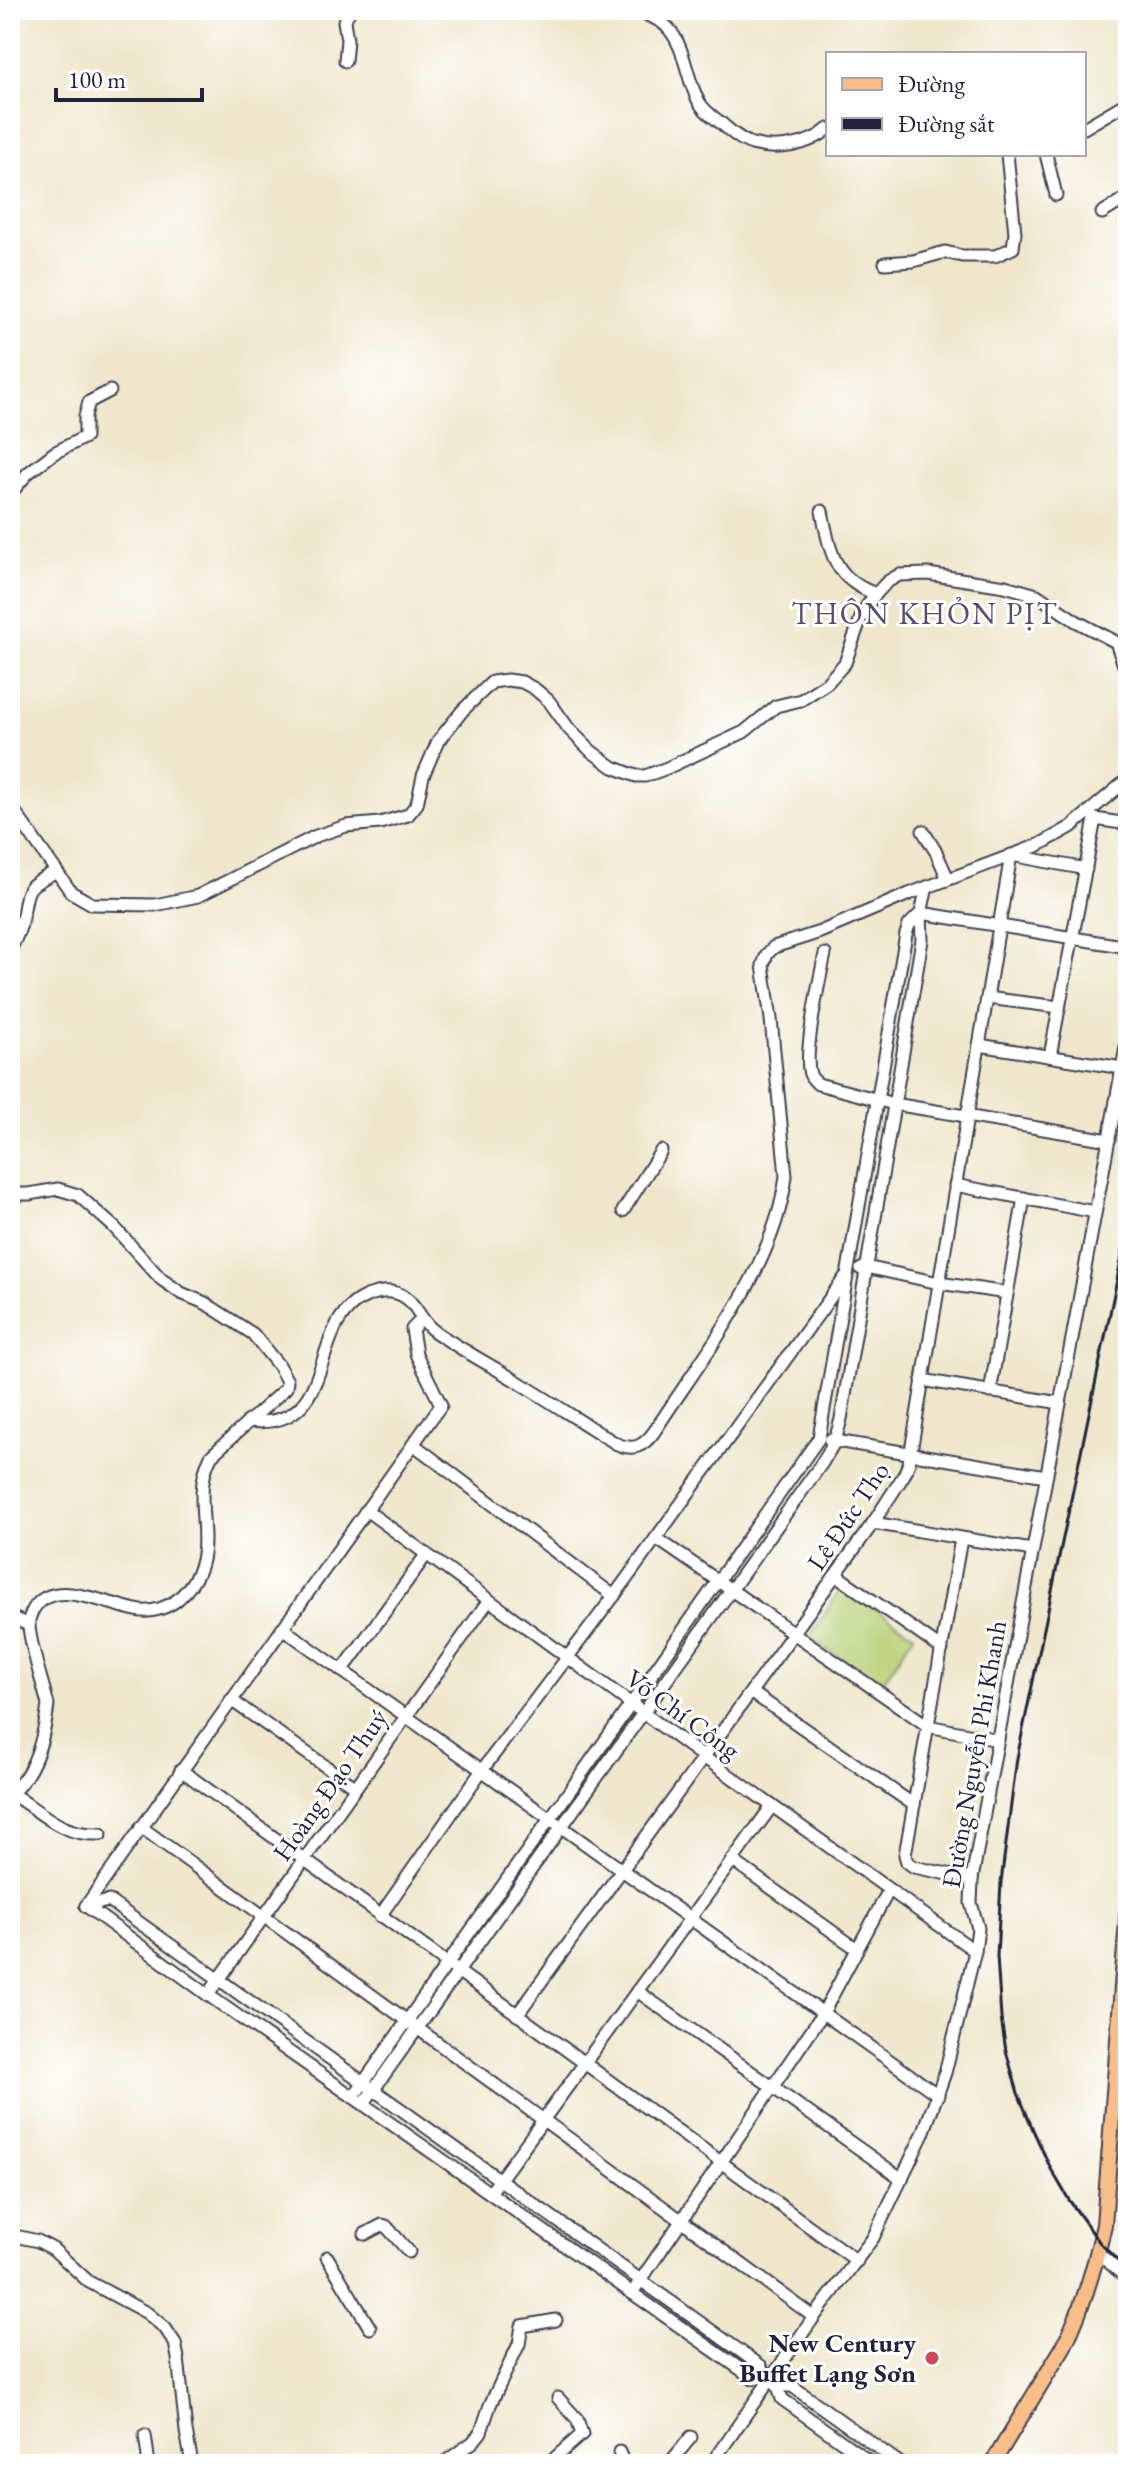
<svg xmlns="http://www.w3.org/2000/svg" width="1138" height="2474" font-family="'EB Garamond',serif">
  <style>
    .green { fill: #b8d076; stroke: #6d7958; stroke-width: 2 }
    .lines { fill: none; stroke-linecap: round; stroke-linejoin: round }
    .minor-casing { stroke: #413f51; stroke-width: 15 }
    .major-casing { stroke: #413f51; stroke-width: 18 }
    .minor { stroke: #fff; stroke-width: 11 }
    .major { stroke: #f8bd89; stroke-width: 14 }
    .rail { stroke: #22223b; stroke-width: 3 }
    .poi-dot { fill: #d1495b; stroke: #fff; stroke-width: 3 }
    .labels { text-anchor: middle; stroke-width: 6; stroke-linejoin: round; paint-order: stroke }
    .street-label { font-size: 26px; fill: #22223b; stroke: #fff }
    .poi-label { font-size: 26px; font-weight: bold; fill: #22223b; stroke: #fff; text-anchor: end }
    .quarter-label { font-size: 30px; letter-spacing: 2px; fill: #594d70; stroke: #fff }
  </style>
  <rect width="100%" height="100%" fill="#fff"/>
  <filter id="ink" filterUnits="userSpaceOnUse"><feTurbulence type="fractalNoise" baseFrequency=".0125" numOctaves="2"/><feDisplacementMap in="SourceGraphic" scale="16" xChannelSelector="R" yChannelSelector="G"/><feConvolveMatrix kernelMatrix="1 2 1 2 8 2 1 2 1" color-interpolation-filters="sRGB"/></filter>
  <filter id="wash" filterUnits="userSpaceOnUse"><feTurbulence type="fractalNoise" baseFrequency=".006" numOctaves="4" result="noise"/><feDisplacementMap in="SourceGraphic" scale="32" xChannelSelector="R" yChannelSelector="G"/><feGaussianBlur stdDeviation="1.8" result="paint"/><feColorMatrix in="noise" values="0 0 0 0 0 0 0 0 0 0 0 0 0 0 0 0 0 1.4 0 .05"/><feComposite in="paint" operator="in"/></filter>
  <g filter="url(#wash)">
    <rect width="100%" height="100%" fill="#efe6cb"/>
    <polygon class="green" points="842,1587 914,1634 881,1685 809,1638"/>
  </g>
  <g filter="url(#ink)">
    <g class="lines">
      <defs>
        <g id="minor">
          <path d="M636 10C647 16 660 18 668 28 686 48 686 79 699 102 704 111 713 117 721 123 730 131 740 140 752 144 776 151 809 146 828 129"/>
          <polyline points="345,61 347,40 344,21 350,10"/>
          <polyline points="1084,128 1128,102"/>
          <polyline points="1046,154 1056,195"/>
          <polyline points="1102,213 1128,197"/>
          <polyline points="885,263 913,261 945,252 962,256 995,256 1013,248 1015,233 1007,154"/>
          <polyline points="10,494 28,473 54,453 85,437 85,416 89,402 110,391"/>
          <path d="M822 511C830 551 833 579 876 594"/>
          <polyline points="10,805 71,892 92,904 155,905 198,896 316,836 346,826 380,823 408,815 417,804 423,776 438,741 463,710 492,682 507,680 522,682 535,689 549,701 569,729 591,751 613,767 636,776 645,776 667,768 744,732 776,706 801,700 827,683 845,663 863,612 873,597 887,582 899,575 928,574 1005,586 1037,595 1076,621 1116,642 1128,677"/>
          <polyline points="923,831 936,852 948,879"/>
          <polyline points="921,913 1128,947"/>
          <path d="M10 950C15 940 20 931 22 920 29 887 22 889 55 872"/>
          <path d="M825 954C820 977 803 1055 810 1074 811 1078 815 1081 818 1084L894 1104 1109 1140"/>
          <polyline points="987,998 1059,1007"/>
          <polyline points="979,1045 1122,1068"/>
          <polyline points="1050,1056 1095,819 1128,824"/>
          <polyline points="955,1185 1095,1212"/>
          <path d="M10 1194H29L58 1189 78 1195 114 1227 161 1279 181 1293 205 1303 253 1334 278 1365 287 1381 286 1388 211 1456C185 1507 229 1554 177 1600 168 1607 154 1612 142 1611 113 1608 53 1574 33 1610 30 1615 28 1621 29 1627 32 1653 42 1680 48 1705 45 1729 40 1755 26 1776 21 1783 15 1789 10 1797"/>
          <polyline points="623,1211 661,1151"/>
          <polyline points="861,1269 866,1267 939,1283 1007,1293"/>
          <polyline points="922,1380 1060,1403"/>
          <polyline points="990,1392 1024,1198"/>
          <path d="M248 1421C341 1432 305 1321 367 1296 375 1293 383 1291 391 1292 416 1295 417 1319 434 1331 463 1351 494 1367 523 1385 555 1404 585 1425 617 1444 633 1451 643 1447 654 1432 703 1356 775 1268 786 1176L771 1019 763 965 767 954 774 947 820 932 909 894 1039 845 1071 827 1128 779"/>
          <polyline points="830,1440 1046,1476"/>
          <polyline points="413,1444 614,1596"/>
          <polyline points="366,1510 705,1758 975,1951"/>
          <polyline points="873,1523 1032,1550"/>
          <polyline points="656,1538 928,1726 998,1740"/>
          <polyline points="961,1539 905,1855 907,1862 914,1867 972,1879"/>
          <polyline points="836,1575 942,1649"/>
          <polyline points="10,1617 29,1625"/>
          <polyline points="282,1628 938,2095"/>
          <polyline points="342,1671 426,1555"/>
          <polyline points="751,1692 914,1805"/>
          <polyline points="231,1700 355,1787"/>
          <polyline points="181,1770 857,2261"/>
          <path d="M12 1794C43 1813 61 1836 101 1834"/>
          <polyline points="141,1827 814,2317"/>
          <polyline points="732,1860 857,1949"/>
          <polyline points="86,1906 109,1901 761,2366 764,2376 778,2386 792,2386 901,2464"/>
          <polyline points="86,1906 208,1995 753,2378 764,2376"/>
          <polyline points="86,1906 441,1405 416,1354 412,1329 422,1319"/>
          <polyline points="380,1916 482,1770 614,1596 846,1276"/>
          <polyline points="637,1991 902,2179"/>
          <polyline points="208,1995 489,1600"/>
          <polyline points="517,2015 873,1523 904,1475 909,1463 1011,855 1086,869"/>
          <polyline points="354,2096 819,1438 906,934 909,925 921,913"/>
          <polyline points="364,2103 822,1463 835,1441 841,1419 922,940 921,913 927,887"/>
          <polyline points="490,2193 772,1806"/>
          <polyline points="365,2234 382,2225 386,2226 409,2252"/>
          <polyline points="10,2235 38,2241 53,2249 89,2282 147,2313 165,2328 175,2343 178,2358 186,2431 192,2464"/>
          <polyline points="1098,2253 1128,2279"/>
          <polyline points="327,2257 370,2328"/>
          <polyline points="632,2293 823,2013 889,1890"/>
          <polyline points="778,2386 782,2399 873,2464"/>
          <polyline points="145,2435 149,2464"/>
          <polyline points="619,2452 624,2464"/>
          <polyline points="442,2464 473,2442 481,2432 490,2405 519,2344 522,2326 556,2320"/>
          <polyline points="548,2464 582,2434 577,2419 558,2398"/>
          <polyline points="669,2464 691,2437"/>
          <polyline points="711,2464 814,2317 873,2238 923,2134 945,2073 975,1951 978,1928 971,1903 972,1879 1128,1036"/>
        </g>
        <path id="major" d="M992 2464 1064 2346C1083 2308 1095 2266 1104 2225L1128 1907"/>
      </defs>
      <use href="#minor" class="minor-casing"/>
      <use href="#major" class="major-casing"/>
      <use href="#minor" class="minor"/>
      <use href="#major" class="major"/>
      <polyline class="rail" points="1128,1227 1017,1758 1001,1882 997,1956 1001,2018 1006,2051 1018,2093 1034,2132 1051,2169 1069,2200 1100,2243 1128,2271"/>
    </g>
  </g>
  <circle class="poi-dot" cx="932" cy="2358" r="8"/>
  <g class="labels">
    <g class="street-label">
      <text transform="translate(848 1516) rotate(-56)" y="9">Lê Đức Thọ</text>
      <text transform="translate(683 1714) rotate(36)" y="9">Võ Chí Công</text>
      <text transform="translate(974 1754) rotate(-80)" y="9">Đường Nguyễn Phi Khanh</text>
      <text transform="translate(330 1785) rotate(-55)" y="9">Hoàng Đạo Thuý</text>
    </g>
    <g class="poi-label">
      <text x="916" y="2352">New Century<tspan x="916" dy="30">Buffet Lạng Sơn</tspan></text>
    </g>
    <g class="quarter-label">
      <text x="925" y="624">THÔN KHỎN PỊT</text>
    </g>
  </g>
  <rect width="1138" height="2474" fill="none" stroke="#fff" stroke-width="40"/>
  <rect x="826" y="52" width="260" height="104" fill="#ffffff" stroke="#a7a7b1" stroke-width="2"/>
  <rect x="842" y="78" width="40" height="12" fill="#f8bd89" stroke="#a7a7b1" stroke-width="2"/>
  <text x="898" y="92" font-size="24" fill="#22223b">Đường</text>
  <rect x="842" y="118" width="40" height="12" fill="#22223b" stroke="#a7a7b1" stroke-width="2"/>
  <text x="898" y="132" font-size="24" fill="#22223b">Đường sắt</text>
  <path d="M56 88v12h146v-12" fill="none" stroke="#22223b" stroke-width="4"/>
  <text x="68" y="88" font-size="24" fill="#22223b" stroke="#ffffff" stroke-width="6" paint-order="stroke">100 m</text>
</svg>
